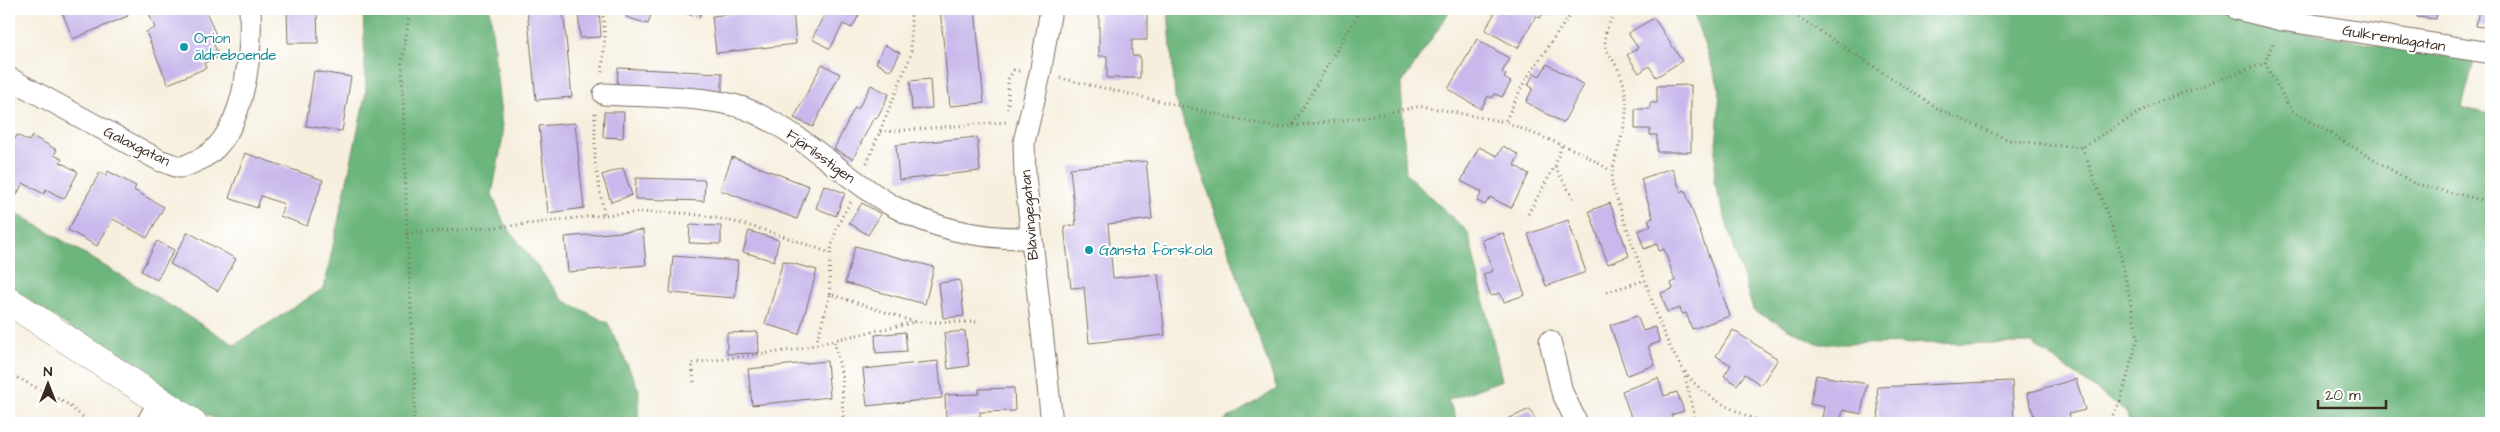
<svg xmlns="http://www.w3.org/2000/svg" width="2500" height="432" font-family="'Architects Daughter',sans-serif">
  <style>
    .forest { fill: #6cb57b; stroke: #54704c }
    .building { fill: #c8b8eb }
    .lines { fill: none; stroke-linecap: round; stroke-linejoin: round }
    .street-casing { stroke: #7c6f61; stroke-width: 23 }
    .secondary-casing { stroke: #7c6f61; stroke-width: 29 }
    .path { stroke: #7c6f61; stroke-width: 3; stroke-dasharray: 1 4; stroke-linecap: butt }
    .street { stroke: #fff; stroke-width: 21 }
    .secondary { stroke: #fff; stroke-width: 28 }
    .culture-dot { fill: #0f9aa8; stroke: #fff; stroke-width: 2 }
    .labels { text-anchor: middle; stroke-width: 4; stroke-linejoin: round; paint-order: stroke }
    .culture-label { font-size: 15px; fill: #0d838f; stroke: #fff; text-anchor: start }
    .street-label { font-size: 15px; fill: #3b2a1e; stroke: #fff }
  </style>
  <rect width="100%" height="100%" fill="#fff"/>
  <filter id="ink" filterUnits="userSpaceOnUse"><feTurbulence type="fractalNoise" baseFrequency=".02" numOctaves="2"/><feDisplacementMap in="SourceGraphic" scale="10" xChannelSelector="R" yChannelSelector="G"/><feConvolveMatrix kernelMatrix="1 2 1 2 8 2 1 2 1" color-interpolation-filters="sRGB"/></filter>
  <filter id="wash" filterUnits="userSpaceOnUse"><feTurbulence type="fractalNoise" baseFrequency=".0096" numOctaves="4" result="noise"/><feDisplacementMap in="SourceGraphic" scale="20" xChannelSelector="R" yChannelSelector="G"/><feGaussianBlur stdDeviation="1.12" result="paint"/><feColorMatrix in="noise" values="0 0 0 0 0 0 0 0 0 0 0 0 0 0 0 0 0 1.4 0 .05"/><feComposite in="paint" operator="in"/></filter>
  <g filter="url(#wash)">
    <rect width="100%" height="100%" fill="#f6efde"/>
    <g class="forest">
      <polygon points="363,9 490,9 503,137 492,194 504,223 563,300 608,323 639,390 638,423 222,423 169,393 9,287 9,208 235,345 324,288 366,92"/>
      <polygon points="1168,9 1451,9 1401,85 1406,174 1468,232 1502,380 1448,400 1458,423 1220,423 1277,389 1175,97"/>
      <polygon points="1692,9 2216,9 2253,23 2474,61 2462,107 2491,115 2491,423 2130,423 2126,412 2032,343 1817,344 1753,310 1714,181 1720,90"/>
    </g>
    <g id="blocks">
      <g class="building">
        <polygon points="61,9 125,9 128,16 73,39"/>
        <polygon points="147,9 205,9 216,35 211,37 219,57 204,63 206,68 168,84 146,32 155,28"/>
        <polygon points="287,9 317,9 318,43 288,43"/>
        <polygon points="527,9 563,9 572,97 536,100"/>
        <polygon points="578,9 599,9 601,37 580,38"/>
        <polygon points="629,9 653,9 648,24 626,17"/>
        <polygon points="679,9 702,9 699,18 678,11"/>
        <polygon points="777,9 793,9 796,44 716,53 712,16"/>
        <polygon points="827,9 856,9 861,11 852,28 843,24 830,49 812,39"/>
        <polygon points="940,9 975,9 984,103 950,106"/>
        <polygon points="1099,9 1147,9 1147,40 1132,40 1132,56 1140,56 1140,78 1107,78 1107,56 1099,56"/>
        <polygon points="1497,9 1555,9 1551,16 1544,12 1540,18 1536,16 1518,48 1485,30"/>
        <polygon points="2418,9 2438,9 2436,19 2417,17"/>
        <polygon points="2479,9 2491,9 2491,28 2476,26"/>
        <polygon points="1654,18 1682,61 1656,77 1649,66 1639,73 1627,55 1638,48 1628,33"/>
        <polygon points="1477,39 1510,59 1502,72 1506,75 1504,78 1511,82 1502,97 1495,94 1492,98 1488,96 1481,109 1448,89"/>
        <polygon points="885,45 900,53 891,71 876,63"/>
        <polygon points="822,64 840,74 813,127 794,118"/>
        <polygon points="1547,64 1584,85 1563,123 1526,102 1533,88 1528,85 1534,73 1540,76"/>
        <polygon points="618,68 722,73 722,94 617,90"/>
        <polygon points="314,71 351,77 342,131 306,126"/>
        <polygon points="930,79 932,108 912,110 910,81"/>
        <polygon points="871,85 889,94 877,118 874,117 853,159 834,149 855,107 858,109"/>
        <polygon points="1691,85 1691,152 1657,152 1657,135 1650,135 1650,129 1635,129 1635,109 1650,109 1650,103 1657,103 1657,86"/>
        <polygon points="604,112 624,112 623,138 603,137"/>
        <polygon points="575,123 584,208 548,213 539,126"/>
        <polygon points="17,135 29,141 32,136 57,150 54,155 62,159 60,162 78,172 64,199 46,189 44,194 23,183 15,198 9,195 9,150"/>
        <polygon points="977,137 980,171 899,180 896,145"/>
        <polygon points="1503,146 1519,155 1514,165 1529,174 1511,208 1490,197 1485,205 1477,201 1482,192 1461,181 1479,147 1497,156"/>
        <polygon points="245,153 323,180 307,226 280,216 284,204 261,196 257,208 229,198"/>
        <polygon points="732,157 809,186 797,219 720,190"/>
        <polygon points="1146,161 1152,219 1108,224 1113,278 1158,274 1165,335 1089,343 1084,287 1071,288 1064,226 1076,225 1070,168"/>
        <polygon points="623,168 632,195 611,202 602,175"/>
        <polygon points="1672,168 1681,192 1685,190 1730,316 1692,329 1686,313 1682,314 1680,308 1667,312 1661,293 1673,289 1671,283 1675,281 1664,249 1659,251 1657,244 1644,249 1638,231 1651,226 1648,220 1653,218 1641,179"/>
        <polygon points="108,171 136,186 134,190 164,207 147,238 113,219 97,246 68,230 100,172 106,175"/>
        <polygon points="636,178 705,180 704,201 635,199"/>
        <polygon points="824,185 845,193 836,216 816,208"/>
        <polygon points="862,203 881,214 868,235 849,223"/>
        <polygon points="1610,203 1629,256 1608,264 1589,211"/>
        <polygon points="1568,220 1586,272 1546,286 1528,234"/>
        <polygon points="690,225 721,226 721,244 689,243"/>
        <polygon points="643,230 646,265 568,272 565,237"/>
        <polygon points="749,231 779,240 774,261 743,252"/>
        <polygon points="188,232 236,259 218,291 170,264"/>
        <polygon points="1503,233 1525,295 1504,302 1500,293 1491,296 1483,274 1493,271 1482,240"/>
        <polygon points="157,241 174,250 157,280 141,271"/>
        <polygon points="855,246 934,267 925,304 845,283"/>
        <polygon points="673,256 738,261 735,298 670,293"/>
        <polygon points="783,261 817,270 799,334 765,324"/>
        <polygon points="960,280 964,316 943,318 939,283"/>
        <polygon points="1637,316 1643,331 1655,327 1660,342 1648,346 1655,365 1627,375 1610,325"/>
        <polygon points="1733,330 1778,359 1761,385 1745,374 1737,385 1724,376 1731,365 1716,356"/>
        <polygon points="965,331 969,366 948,369 944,333"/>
        <polygon points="758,332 759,353 727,354 727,333"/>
        <polygon points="905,332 907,351 876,353 875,335"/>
        <polygon points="827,361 830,397 752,405 748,369"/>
        <polygon points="938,361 942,398 867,406 863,369"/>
        <polygon points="1816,375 1867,384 1861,414 1843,410 1840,422 1822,418 1824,407 1810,404"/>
        <polygon points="1658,378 1664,396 1677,392 1684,411 1671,415 1674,423 1633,423 1622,391"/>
        <polygon points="2076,379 2085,410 2069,414 2072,423 2052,423 2051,419 2036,423 2027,393"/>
        <polygon points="2012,381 2014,420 1993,421 1993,423 1879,423 1877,387"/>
        <polygon points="1014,388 1015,411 980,412 980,417 946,418 945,395 979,394 979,389"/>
        <polygon points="1530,409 1537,423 1499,423"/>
      </g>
    </g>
  </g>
  <g filter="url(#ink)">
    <use href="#blocks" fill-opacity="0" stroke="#7c6f61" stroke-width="1"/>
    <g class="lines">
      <defs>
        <g id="street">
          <polyline points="1051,9 1040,74 1024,142 1025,176 1052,423"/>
          <polyline points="2237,9 2282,20 2491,53"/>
          <path d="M9 78 161 161C167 162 174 166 179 167 184 167 190 164 194 162 245 144 252 54 250 9"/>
          <path d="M604 94C645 97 715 95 751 111 805 135 843 177 893 206 936 230 982 239 1031 238"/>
          <polyline points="1550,341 1562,392 1577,423"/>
          <polyline points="147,423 159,402"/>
        </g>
        <polyline id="secondary" points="9,301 193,423"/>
      </defs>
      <use href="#street" class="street-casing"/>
      <use href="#secondary" class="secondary-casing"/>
      <g class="path">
        <polyline points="410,9 402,64 407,233 415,387 414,423"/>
        <polyline points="1574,9 1524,82 1505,122 1582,153 1611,171"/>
        <path d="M1616 9C1612 18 1604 31 1605 41 1605 50 1610 55 1614 62 1621 72 1625 86 1626 98 1629 132 1611 156 1612 185L1645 280"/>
        <polyline points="1786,9 1940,110 2009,140 2049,145 2082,147 2155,103 2265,63 2291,110 2415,184 2491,202"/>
        <polyline points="2265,63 2274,40"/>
        <polyline points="602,72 605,37 602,9"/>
        <polyline points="1060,78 1276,128 1292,126 1361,9"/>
        <polyline points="1008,109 1008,79 1014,70 1019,71"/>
        <polyline points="595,113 595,162 604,214"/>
        <polyline points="1293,126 1359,118 1422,106 1505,122"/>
        <polyline points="880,132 1006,122"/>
        <polyline points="2082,147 2118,243 2138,338 2120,402 2108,423"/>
        <polyline points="867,163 911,55 911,12 909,9"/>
        <polyline points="1555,167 1575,201"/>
        <polyline points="1528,214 1555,166 1562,144"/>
        <path d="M407 233C450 231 493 228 536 223 584 217 632 210 680 213 732 217 781 235 830 253"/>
        <path d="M1607 292 1645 280C1656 313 1667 351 1690 378 1708 400 1739 413 1765 423"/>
        <path d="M830 294C828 258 830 233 851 202"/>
        <polyline points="915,322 976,322"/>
        <polyline points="816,344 830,294 915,322 834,340"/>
        <polyline points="1684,372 1696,423"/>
        <polyline points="9,373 67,404 90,423"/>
        <polyline points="694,382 692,363 793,350 834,340 842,376 843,416 847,423"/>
      </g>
      <use href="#street" class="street"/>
      <use href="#secondary" class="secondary"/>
    </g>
  </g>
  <g class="culture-dot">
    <circle cx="184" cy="47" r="5"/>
    <circle cx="1089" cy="250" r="5"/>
  </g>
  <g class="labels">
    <g class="culture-label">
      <text x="194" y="43">Orion<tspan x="194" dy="17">äldreboende</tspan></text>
      <text x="1099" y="255">Gånsta förskola</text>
    </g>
    <g class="street-label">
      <text transform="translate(2394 38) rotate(9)" y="5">Gulkremlagatan</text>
      <text transform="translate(137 146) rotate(26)" y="5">Galaxgatan</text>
      <text transform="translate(821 156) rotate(36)" y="5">Fjärilsstigen</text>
      <text transform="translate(1029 215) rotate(-95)" y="5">Blåvingegatan</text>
    </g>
  </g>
  <rect width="2500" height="432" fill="none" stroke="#fff" stroke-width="30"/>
  <g transform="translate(48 384)" stroke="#ffffff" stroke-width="4" paint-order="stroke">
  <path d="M0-4L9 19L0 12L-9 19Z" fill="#3b2a1e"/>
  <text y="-8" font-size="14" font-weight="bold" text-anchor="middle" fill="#3b2a1e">N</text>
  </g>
  <path d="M2318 400v8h68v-8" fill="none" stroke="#3b2a1e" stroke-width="2.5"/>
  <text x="2325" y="400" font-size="15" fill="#3b2a1e" stroke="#ffffff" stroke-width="4" paint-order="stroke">20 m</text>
</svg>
